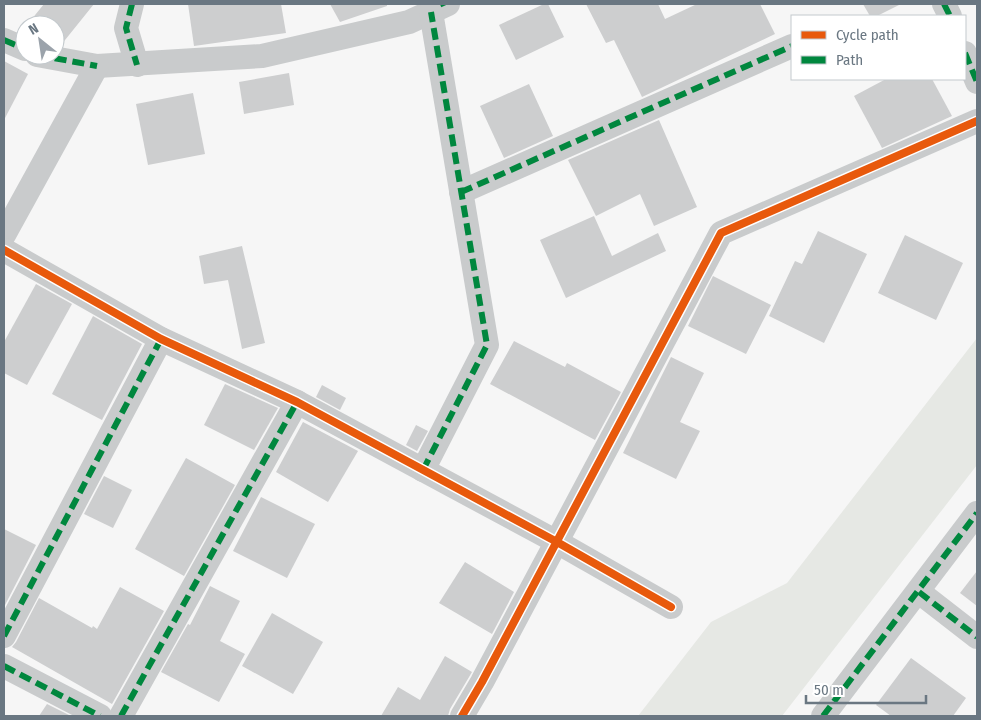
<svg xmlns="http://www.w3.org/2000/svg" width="981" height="720" font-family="'Fira Sans Condensed',sans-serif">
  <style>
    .green { fill: #e6e8e4 }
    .building { fill: #cdcecf }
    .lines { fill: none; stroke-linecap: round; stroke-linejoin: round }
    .minor { stroke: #c9cbcc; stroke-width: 24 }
    .quiet { stroke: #00873e; stroke-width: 6; stroke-dasharray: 12 6; stroke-linecap: butt }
    .cycleway-casing { stroke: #fff; stroke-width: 11 }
    .cycleway { stroke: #e8590c; stroke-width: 8 }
  </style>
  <rect width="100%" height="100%" fill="#f6f6f6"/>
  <polygon class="green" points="977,338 977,465 782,716 638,716 711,622 787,583"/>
  <g class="building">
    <polygon points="44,4 94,4 61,45 55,44 55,22 54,25 27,25"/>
    <polygon points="188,4 281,4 286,33 194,46"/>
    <polygon points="330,4 387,4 387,6 340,22"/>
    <polygon points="544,4 548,4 564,37 516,60 499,25"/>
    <polygon points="586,4 658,4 665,19 697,4 760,4 775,34 642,97 614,40 606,43"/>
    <polygon points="863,4 901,4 877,16 870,16"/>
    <polygon points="4,61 28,74 4,120"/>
    <polygon points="289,73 294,105 244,114 239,82"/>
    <polygon points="886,79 932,79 952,116 882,148 854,96"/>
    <polygon points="529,84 553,136 504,158 480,106"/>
    <polygon points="193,93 205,154 148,165 136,104"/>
    <polygon points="659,120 697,207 654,226 640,194 596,216 568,160"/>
    <polygon points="594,216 612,256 658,233 666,251 566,298 540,240"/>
    <polygon points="818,231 867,254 824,343 769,316 795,261 802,264"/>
    <polygon points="905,235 963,263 936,320 878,293"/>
    <polygon points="242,246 265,343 242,349 228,280 204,284 199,256"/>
    <polygon points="713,276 771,305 746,354 688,326"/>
    <polygon points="36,284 72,304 27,385 4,373 4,342"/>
    <polygon points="93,316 142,344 102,420 52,394"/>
    <polygon points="514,341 565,367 567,363 621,392 595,440 490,384"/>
    <polygon points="671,357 704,373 680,422 700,431 676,479 623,453"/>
    <polygon points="225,384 278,408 254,450 204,425"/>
    <polygon points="322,385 346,398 340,410 316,397"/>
    <polygon points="303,422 358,451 328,502 276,472"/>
    <polygon points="416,425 428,431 417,451 406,445"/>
    <polygon points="186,458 235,485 184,576 135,549"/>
    <polygon points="104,476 132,490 113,528 84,514"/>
    <polygon points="261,497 315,524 287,578 233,551"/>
    <polygon points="4,529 36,545 4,607"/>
    <polygon points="465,562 514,592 492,634 439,603"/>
    <polygon points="977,571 977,606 960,593"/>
    <polygon points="210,586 240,601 220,641 245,654 219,702 161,672 188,624 190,625"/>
    <polygon points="120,587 164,611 112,704 12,647 16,642 39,598 92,628 93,626 97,629"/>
    <polygon points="272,613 323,642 293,694 242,666"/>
    <polygon points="445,656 472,672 450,709 448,716 381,716 398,687 420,700"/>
    <polygon points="911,658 966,698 953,716 891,716 876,705"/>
    <polygon points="47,704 71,716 39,716"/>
  </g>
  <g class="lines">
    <g class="minor">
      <polyline points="132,4 126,28 137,65"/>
      <polyline points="944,4 950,16"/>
      <polyline points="4,40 25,49"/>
      <polyline points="965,53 977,82"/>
      <polyline points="37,55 97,66 262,56 409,22 448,4"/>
      <polyline points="461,192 792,46"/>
      <polyline points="4,235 97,66"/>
      <polyline points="4,250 161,339 297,402 557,542 671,607"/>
      <polyline points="423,470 487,345 431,12"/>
      <polyline points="919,592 977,637"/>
      <polyline points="4,636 161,339"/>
      <polyline points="4,666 100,716"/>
      <polyline points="121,716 297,402"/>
      <polyline points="462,716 482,682 721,233 977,121"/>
      <polyline points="823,716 977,513"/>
    </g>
    <g class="quiet">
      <polyline points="132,4 126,28 137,65"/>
      <polyline points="443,4 444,6"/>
      <polyline points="944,4 950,16"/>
      <polyline points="4,40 25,49"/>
      <polyline points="965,53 977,82"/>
      <polyline points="37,55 97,66"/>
      <polyline points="461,192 792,46"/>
      <polyline points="423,470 487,345 431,12"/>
      <polyline points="919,592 977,637"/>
      <polyline points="4,636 161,339"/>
      <polyline points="4,666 100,716"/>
      <polyline points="121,716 297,402"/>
      <polyline points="823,716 977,513"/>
    </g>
    <defs>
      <g id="cycleway">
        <polyline points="4,250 161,339 297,402 557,542 671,607"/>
        <polyline points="462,716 482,682 721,233 977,121"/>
      </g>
    </defs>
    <use href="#cycleway" class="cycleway-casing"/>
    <use href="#cycleway" class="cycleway"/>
  </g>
  <rect width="981" height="720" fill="none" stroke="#6a7782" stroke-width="10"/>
  <rect x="791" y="15" width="175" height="65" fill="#ffffff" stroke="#c3c9cd"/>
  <rect x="801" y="31" width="25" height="8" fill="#e8590c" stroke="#c3c9cd"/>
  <text x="836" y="40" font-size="15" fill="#6a7782">Cycle path</text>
  <rect x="801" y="56" width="25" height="8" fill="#00873e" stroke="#c3c9cd"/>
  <text x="836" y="65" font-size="15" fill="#6a7782">Path</text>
  <g transform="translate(40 40) rotate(330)"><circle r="24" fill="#ffffff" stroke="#c3c9cd"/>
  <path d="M0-4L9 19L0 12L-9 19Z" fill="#9ba3ab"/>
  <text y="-8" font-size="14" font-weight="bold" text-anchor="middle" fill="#6a7782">N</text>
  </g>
  <path d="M806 695v8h120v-8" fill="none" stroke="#6a7782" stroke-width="2.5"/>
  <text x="814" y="695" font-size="15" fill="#6a7782" stroke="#ffffff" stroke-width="4" paint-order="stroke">50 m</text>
</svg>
